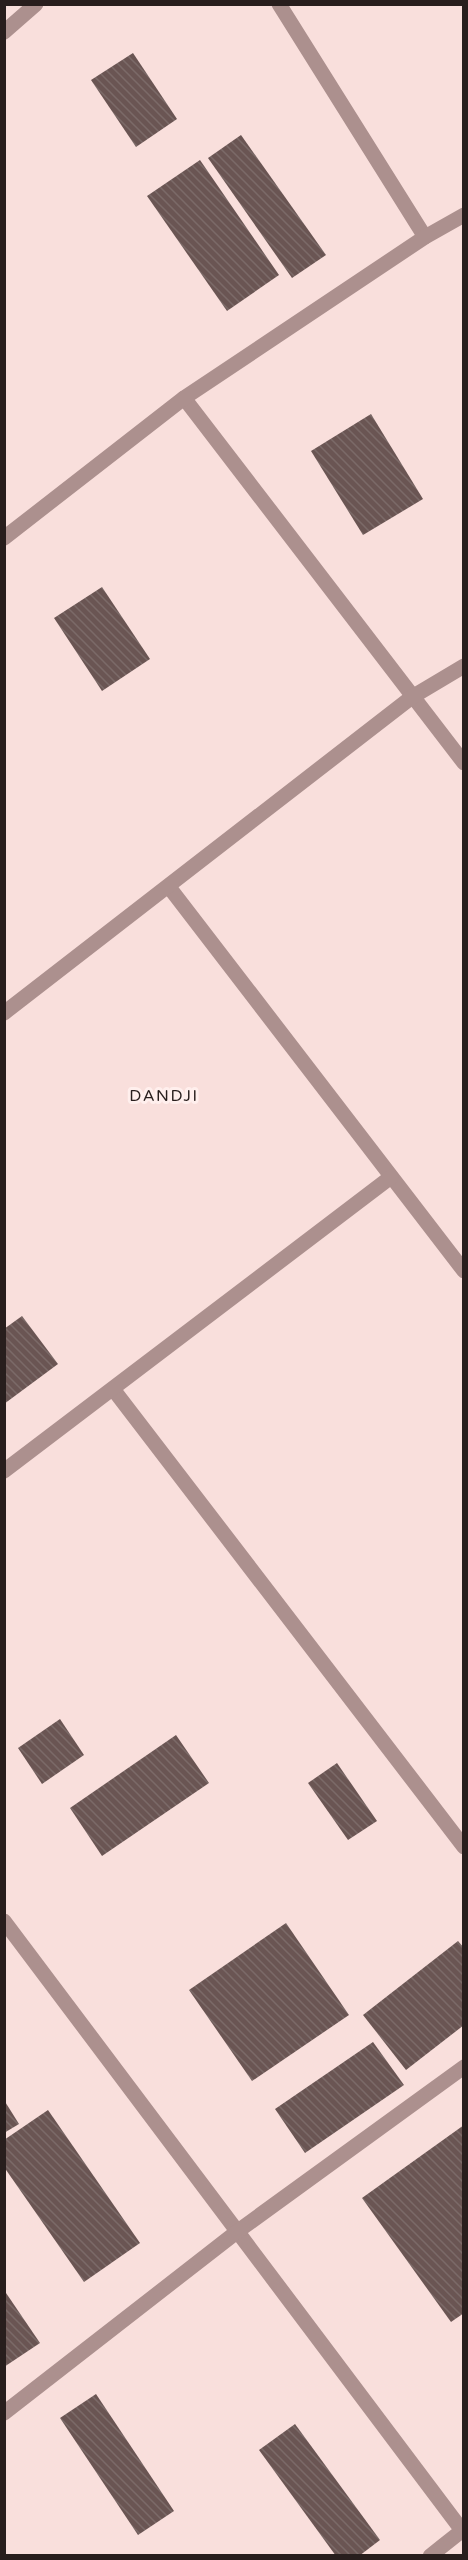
<svg xmlns="http://www.w3.org/2000/svg" width="468" height="2560" font-family="'Varela Round',sans-serif">
  <style>
    .building { fill: url(#building-back-hatch) }
    .lines { fill: none; stroke-linecap: round; stroke-linejoin: round }
    .minor { stroke: #ac908e; stroke-width: 15 }
    .labels { text-anchor: middle; stroke-width: 6; stroke-linejoin: round; paint-order: stroke }
    .neighbourhood-label { font-size: 16px; letter-spacing: 1.5px; fill: #281e1d; stroke: #ffefed }
  </style>
  <defs>
    <pattern id="building-back-hatch" width="6" height="6" patternUnits="userSpaceOnUse" patternTransform="scale(1.5)"><rect width="6" height="6" fill="#6a5553"/><path d="M-1 5l2 2M0 0l6 6M5-1l2 2" fill="none" stroke="#7b6a68"/></pattern>
  </defs>
  <rect width="100%" height="100%" fill="#f9dfdc"/>
  <g class="building">
    <polygon points="133,53 177,119 136,147 91,80"/>
    <polygon points="241,135 326,255 292,278 208,158"/>
    <polygon points="200,160 279,275 227,311 147,196"/>
    <polygon points="371,414 423,499 363,535 311,451"/>
    <polygon points="102,587 150,659 102,691 54,618"/>
    <polygon points="22,1316 58,1364 4,1404 4,1329"/>
    <polygon points="60,1719 84,1755 42,1784 18,1748"/>
    <polygon points="176,1735 209,1783 102,1856 70,1808"/>
    <polygon points="337,1763 377,1821 348,1840 308,1783"/>
    <polygon points="286,1923 349,2015 252,2081 189,1990"/>
    <polygon points="458,1941 464,1948 464,2025 406,2070 363,2015"/>
    <polygon points="373,2042 404,2085 305,2153 275,2109"/>
    <polygon points="4,2100 19,2124 4,2133"/>
    <polygon points="48,2110 140,2243 84,2282 4,2167 4,2140"/>
    <polygon points="464,2125 464,2313 451,2322 362,2198"/>
    <polygon points="4,2290 40,2343 4,2367"/>
    <polygon points="96,2394 174,2511 138,2535 60,2418"/>
    <polygon points="295,2424 380,2540 359,2556 336,2556 259,2450"/>
  </g>
  <g class="lines">
    <g class="minor">
      <polyline points="279,4 425,237"/>
      <polyline points="4,32 36,4"/>
      <polyline points="184,398 464,763"/>
      <polyline points="4,538 184,398 425,237 464,215"/>
      <polyline points="169,887 464,1271"/>
      <polyline points="4,1013 412,697 464,666"/>
      <polyline points="113,1389 464,1847"/>
      <polyline points="4,1471 391,1177"/>
      <polyline points="4,1921 464,2533"/>
      <polyline points="4,2413 238,2231 464,2067"/>
      <polyline points="430,2556 464,2529"/>
    </g>
  </g>
  <g class="labels">
    <g class="neighbourhood-label">
      <text x="164" y="1101">DANDJI</text>
    </g>
  </g>
  <rect width="468" height="2560" fill="none" stroke="#281e1d" stroke-width="12"/>
</svg>
